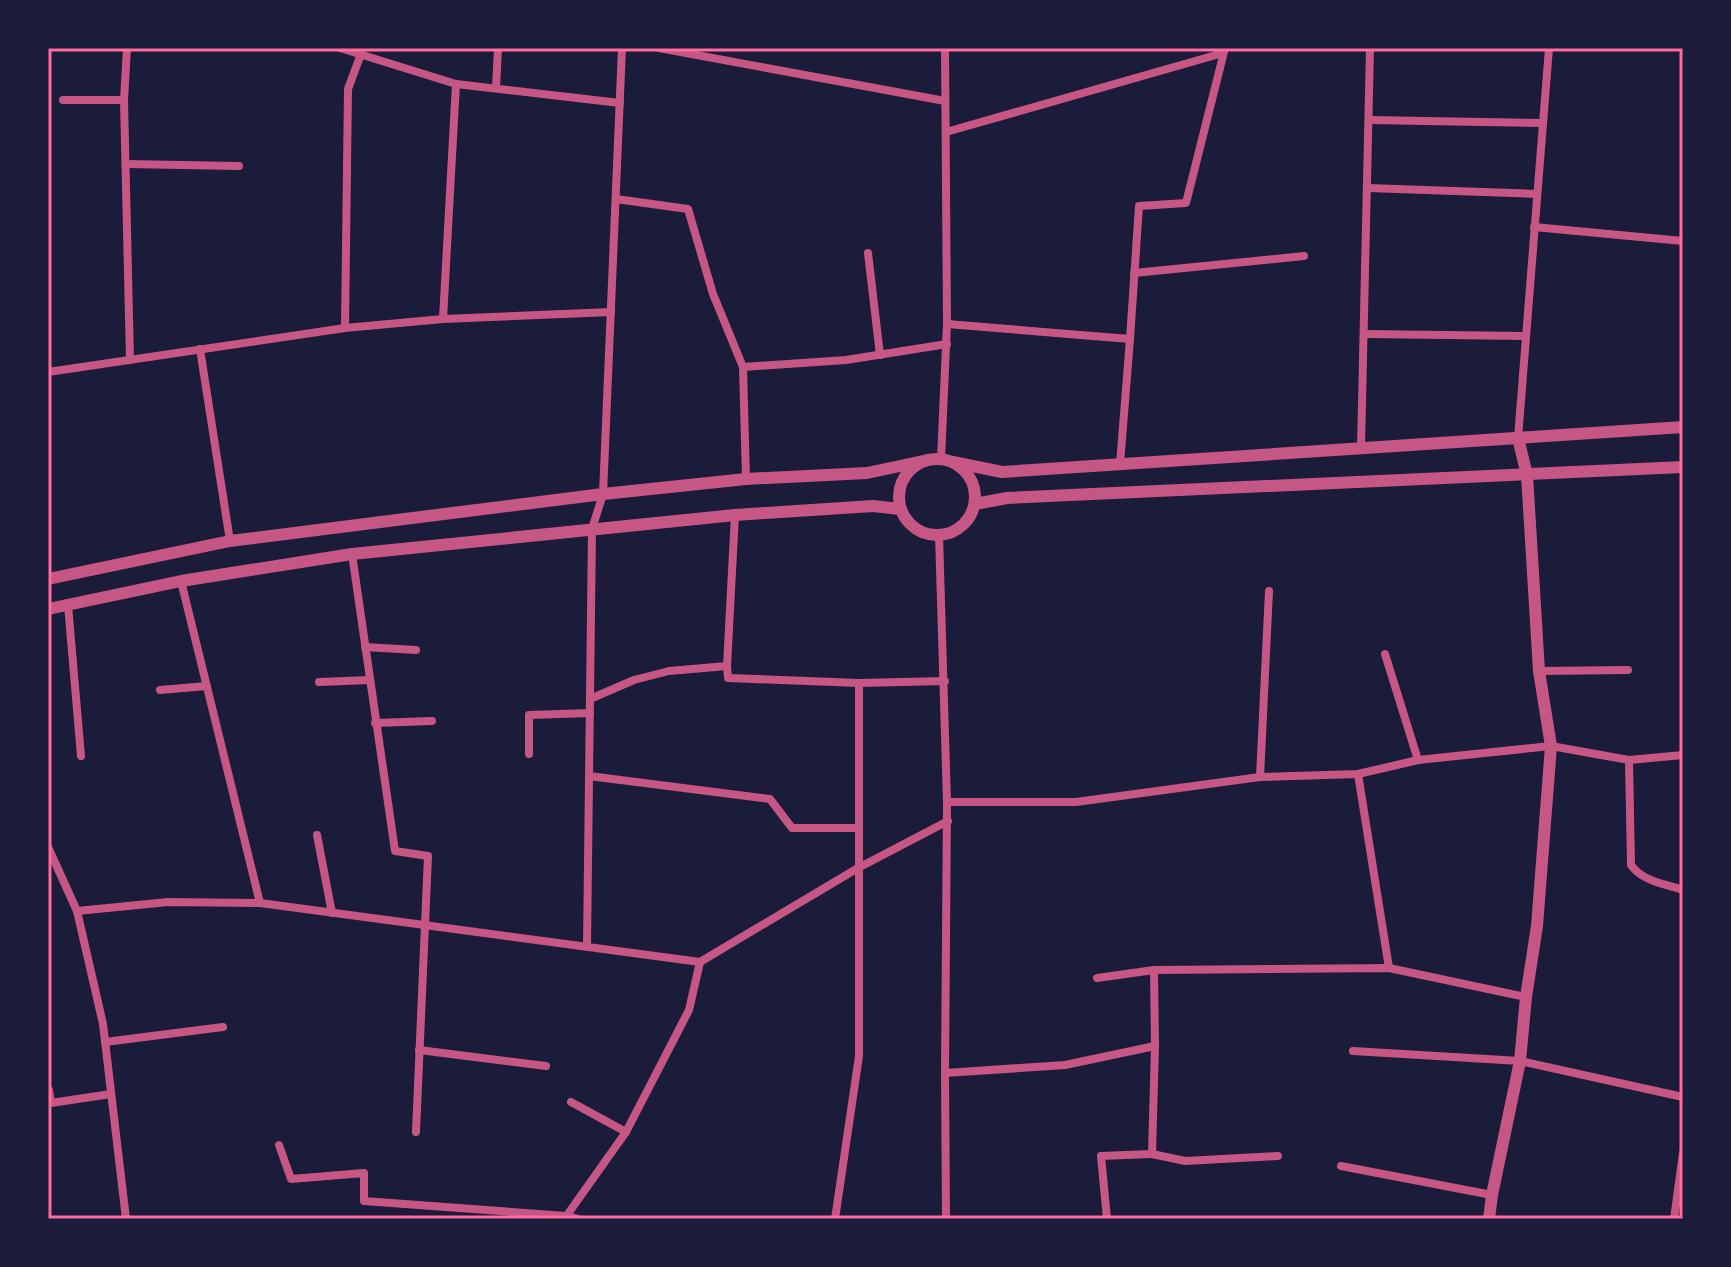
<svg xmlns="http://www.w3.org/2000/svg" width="1731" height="1267" font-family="'Sofia Sans Condensed',sans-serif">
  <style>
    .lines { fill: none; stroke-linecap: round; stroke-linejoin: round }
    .minor { stroke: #c65784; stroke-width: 8 }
    .tertiary { stroke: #c65784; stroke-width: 12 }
    .neatline { fill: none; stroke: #ff6b9d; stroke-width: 3 }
  </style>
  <rect width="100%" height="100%" fill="#1b1b3a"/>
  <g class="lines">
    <g class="minor">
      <polyline points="127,48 124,100 130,360"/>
      <polyline points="340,48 456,84 620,103"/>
      <polyline points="659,48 945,101"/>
      <polyline points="496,88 498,48"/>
      <polyline points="63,100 124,100"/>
      <polyline points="1369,120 1543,123"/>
      <polyline points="946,132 1223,53"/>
      <polyline points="126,164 239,166"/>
      <polyline points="1368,188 1537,194"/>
      <polyline points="616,199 688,209 713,294 743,367 746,479"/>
      <polyline points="1534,227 1683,241"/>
      <polyline points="868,253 880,355"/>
      <polyline points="1134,273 1304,256"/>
      <polyline points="443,319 456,84"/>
      <polyline points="947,324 1130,339"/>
      <polyline points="345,328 348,89 361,54"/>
      <polyline points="1365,334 1525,336"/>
      <polyline points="200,349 230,541"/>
      <polyline points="743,367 846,360 947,344"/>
      <polyline points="48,372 345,328 443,319 611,312"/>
      <polyline points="1518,438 1549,48"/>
      <polyline points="1361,448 1370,48"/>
      <polyline points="941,459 947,324 945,48"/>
      <polyline points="1120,464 1130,339 1139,206 1186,203 1225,48"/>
      <polyline points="735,515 727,666 728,678 859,683 945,681"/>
      <polyline points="939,535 947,802 945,1073 946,1219"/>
      <polyline points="352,554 395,851 428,856 416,1132"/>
      <polyline points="181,581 260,903"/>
      <polyline points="68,605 81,756"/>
      <polyline points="365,647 416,650"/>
      <polyline points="1385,654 1418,760"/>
      <polyline points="1539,671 1628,670"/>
      <polyline points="319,682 370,680"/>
      <polyline points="160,690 207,686"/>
      <polyline points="590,699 634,680 669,671 727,666"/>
      <polyline points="375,723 432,721"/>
      <polyline points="529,754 529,715 590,713"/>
      <path d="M1629 760 1631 865C1642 881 1665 884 1683 890"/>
      <polyline points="1358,774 1389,968"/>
      <polyline points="589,776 770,799 792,828 858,828"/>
      <polyline points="1260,777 1269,591"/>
      <polyline points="947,802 1076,802 1260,777 1358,774 1418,760 1551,746 1629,760 1683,755"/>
      <polyline points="317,835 332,913"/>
      <polyline points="48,847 77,911 103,1024 126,1219"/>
      <polyline points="77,911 168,902 260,903 700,962 858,868 948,821"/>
      <polyline points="587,947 592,529 603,494 622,48"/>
      <polyline points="1097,978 1154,970 1389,968 1526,997"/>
      <polyline points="105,1042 223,1027"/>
      <polyline points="419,1050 546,1066"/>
      <polyline points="1353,1051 1520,1061 1683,1097"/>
      <polyline points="945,1073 1065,1065 1155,1046"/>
      <polyline points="49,1090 51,1103 111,1094"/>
      <polyline points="571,1102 626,1132"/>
      <polyline points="279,1145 291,1179 364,1173 364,1201 566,1216 578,1219"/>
      <polyline points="1152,1154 1185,1161 1278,1156"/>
      <polyline points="1341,1166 1492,1195"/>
      <polyline points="565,1218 626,1132 689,1010 700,962"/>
      <polyline points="835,1219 859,1056 859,683"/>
      <polyline points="1107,1219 1101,1156 1152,1154 1155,1046 1154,970"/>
      <polyline points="1674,1219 1683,1153"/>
    </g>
    <g class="tertiary">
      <circle cx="937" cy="497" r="38"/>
      <polyline points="953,462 1002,472 1683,427"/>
      <polyline points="975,504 1007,498 1683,467"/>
      <polyline points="48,579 230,541 603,494 746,479 867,473 928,460"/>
      <polyline points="48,609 181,581 352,554 735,515 873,506 900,509"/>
      <polyline points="1489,1219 1492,1195 1520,1061 1526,997 1537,926 1551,746 1539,671 1527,475 1518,438"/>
    </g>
  </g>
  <rect width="1731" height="1267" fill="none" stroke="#1b1b3a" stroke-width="100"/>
  <rect x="50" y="50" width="1631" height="1167" class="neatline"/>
</svg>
